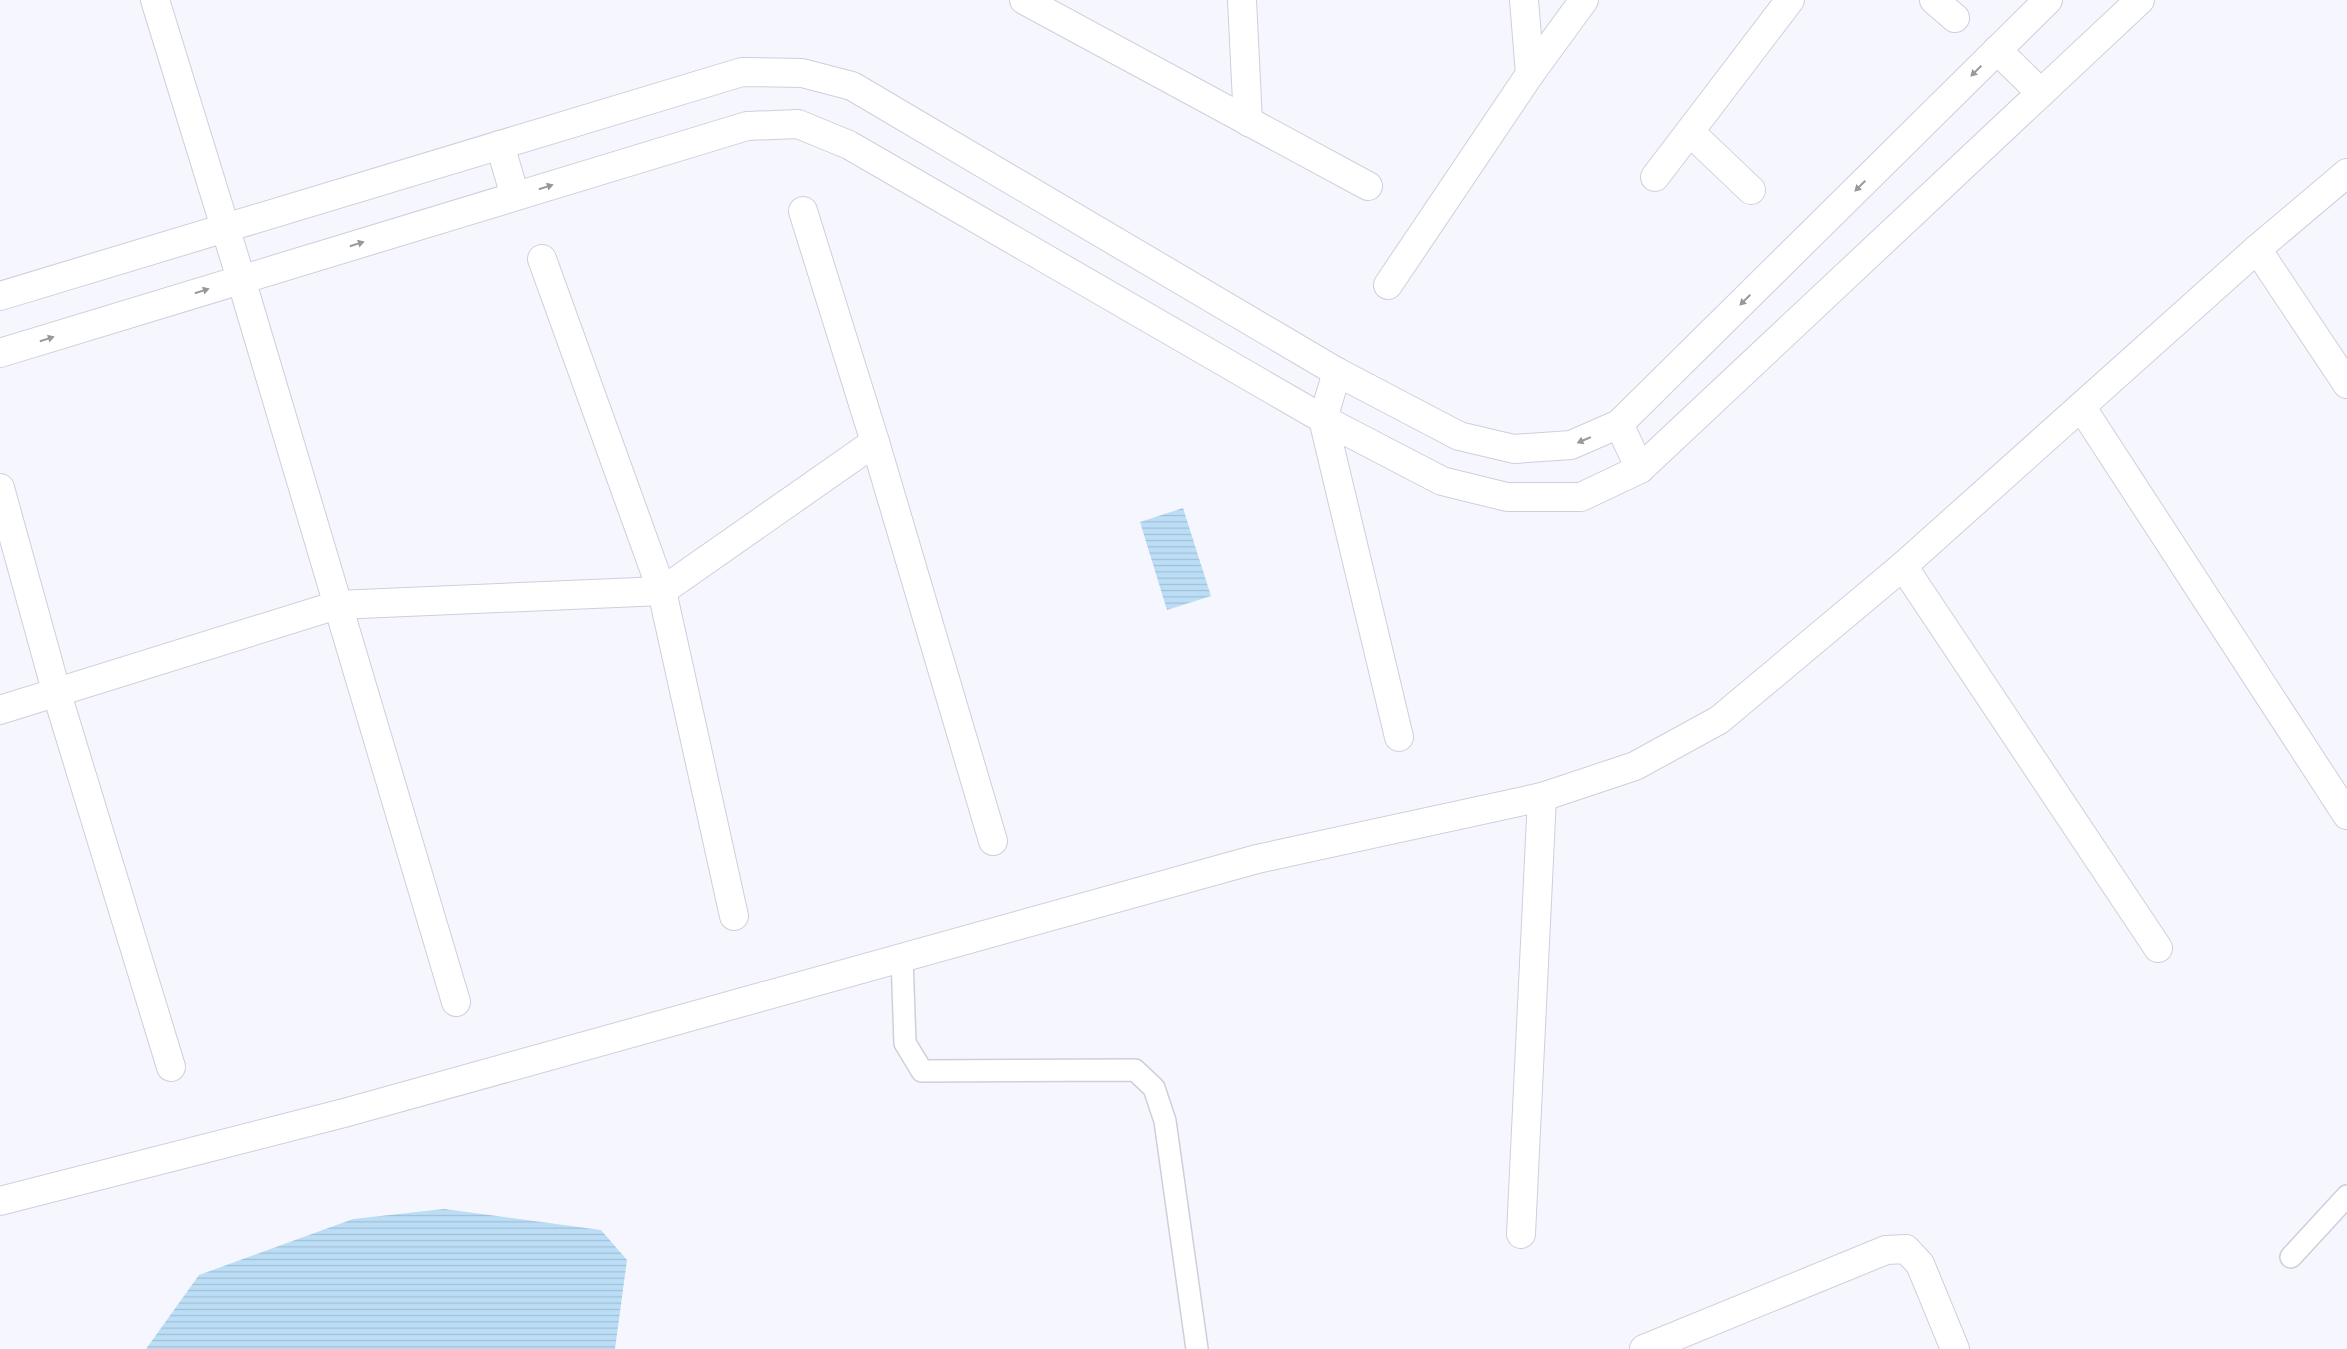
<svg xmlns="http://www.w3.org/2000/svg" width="2347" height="1349" font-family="Cabin,sans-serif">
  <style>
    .water { fill: url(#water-rules) }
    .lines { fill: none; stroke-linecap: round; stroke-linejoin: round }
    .lane-casing { stroke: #cecfda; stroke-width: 24 }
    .street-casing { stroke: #cecfda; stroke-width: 30 }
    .lane { stroke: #fff; stroke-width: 21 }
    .street { stroke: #fff; stroke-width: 28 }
    .oneway { fill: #98989a }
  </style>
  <defs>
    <pattern id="water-rules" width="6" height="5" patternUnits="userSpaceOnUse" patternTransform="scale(1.25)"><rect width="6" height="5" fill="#bbdef6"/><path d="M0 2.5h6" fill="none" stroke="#a1bfd4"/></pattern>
  </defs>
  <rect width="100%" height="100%" fill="#f6f7fe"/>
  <g class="water">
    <polygon points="1183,508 1211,596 1167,610 1140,522"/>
    <polygon points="444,1209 601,1230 627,1260 615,1349 146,1349 199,1275 353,1219"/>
  </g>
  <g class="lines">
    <defs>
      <g id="lane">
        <polyline points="902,958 905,1043 922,1071 1135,1070 1154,1088 1165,1121 1197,1349"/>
        <polyline points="2291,1257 2347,1196"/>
      </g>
      <g id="street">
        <polyline points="155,0 241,279 456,1002"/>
        <polyline points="1024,0 1368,186"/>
        <polyline points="1242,0 1248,122"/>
        <polyline points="1524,0 1530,74"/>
        <polyline points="1934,0 1955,18"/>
        <polyline points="1997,50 2041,93"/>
        <polyline points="1690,132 1751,190"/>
        <polyline points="500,145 515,196"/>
        <polyline points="1655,177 1790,0"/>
        <polyline points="803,211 875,442 993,841"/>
        <polyline points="2257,249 2347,384"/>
        <polyline points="542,259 662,591 734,916"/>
        <polyline points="1388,285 1530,74 1584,0"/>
        <polyline points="0,296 742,72 802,73 852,86 1337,372 1459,436 1514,449 1571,445 1619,424 2048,0"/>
        <polyline points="0,353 747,126 798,124 849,145 1323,419 1442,481 1507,497 1581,497 1640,469 2140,0"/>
        <polyline points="1337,372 1323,419 1399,737"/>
        <polyline points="2082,408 2347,815"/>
        <polyline points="1619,424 1640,469"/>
        <polyline points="0,488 57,694 171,1067"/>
        <polyline points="1903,566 2158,948"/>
        <polyline points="0,710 337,605 662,591 875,442"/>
        <polyline points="0,1201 344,1113 1257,859 1542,797 1635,766 1719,720 1903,566 2257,249 2347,173"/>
        <polyline points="1521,1234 1542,797"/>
        <polyline points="1644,1349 1886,1250 1906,1249 1920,1264 1955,1349"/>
      </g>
    </defs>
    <use href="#lane" class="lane-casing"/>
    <use href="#street" class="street-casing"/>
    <use href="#lane" class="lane"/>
    <use href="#street" class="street"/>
  </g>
  <defs><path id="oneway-solid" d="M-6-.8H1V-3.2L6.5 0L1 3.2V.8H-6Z" transform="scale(1.25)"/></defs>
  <g class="oneway">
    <use href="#oneway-solid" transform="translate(1976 71) rotate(135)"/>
    <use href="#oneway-solid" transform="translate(1860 186) rotate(135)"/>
    <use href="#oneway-solid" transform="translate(546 187) rotate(-17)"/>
    <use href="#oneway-solid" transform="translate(357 244) rotate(-17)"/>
    <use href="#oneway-solid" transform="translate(202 291) rotate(-17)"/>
    <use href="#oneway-solid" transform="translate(1745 300) rotate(135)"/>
    <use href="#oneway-solid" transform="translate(47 339) rotate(-17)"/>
    <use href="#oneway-solid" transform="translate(1584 440) rotate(157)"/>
  </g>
</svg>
